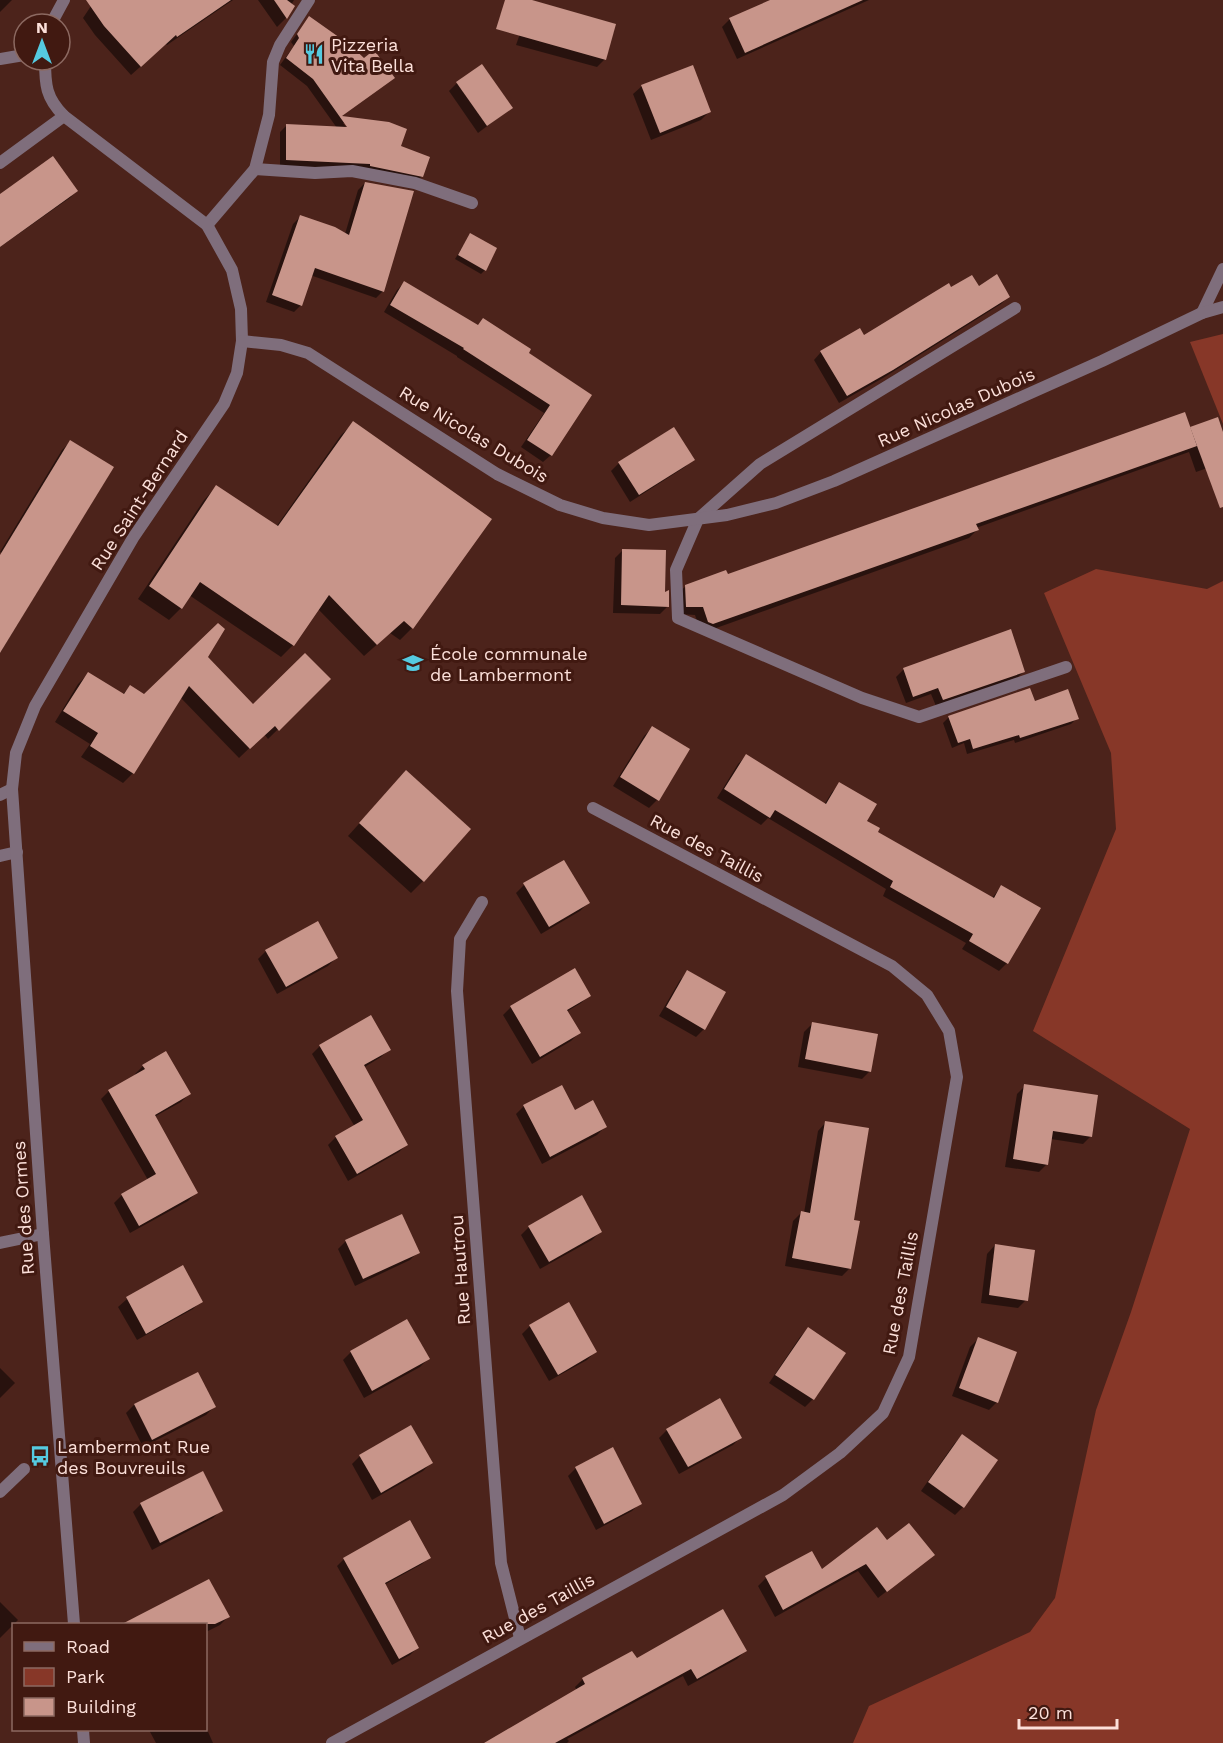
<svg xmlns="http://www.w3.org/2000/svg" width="1223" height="1743" viewBox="0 0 1223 1743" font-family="'Work Sans',sans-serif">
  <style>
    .green { fill: #873728 }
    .shadow { fill: #0007; fill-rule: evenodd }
    .building { fill: #c8958a }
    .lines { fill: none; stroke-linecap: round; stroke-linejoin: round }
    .service { stroke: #7f6e7c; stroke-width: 12 }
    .minor { stroke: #7f6e7c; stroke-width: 12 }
    .tertiary { stroke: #7f6e7c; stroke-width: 12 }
    .labels { text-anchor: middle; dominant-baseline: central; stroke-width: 6; stroke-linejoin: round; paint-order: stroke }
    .poi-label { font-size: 18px; fill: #fce0da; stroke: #411911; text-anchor: start }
    .street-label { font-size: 18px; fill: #fce0da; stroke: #411911 }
  </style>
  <rect width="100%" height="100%" fill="#4c231b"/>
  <g class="green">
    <polygon points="1223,334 1223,424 1190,342"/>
    <polygon points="1096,569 1207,589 1223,581 1223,1743 853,1743 869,1706 1030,1632 1055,1598 1096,1410 1131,1312 1190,1129 1033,1031 1116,829 1111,753 1044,593"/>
  </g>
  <g class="shadow">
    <polygon points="0,0 12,0 0,12"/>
    <polygon points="95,0 233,0 167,45 166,44 131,75 95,35 83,18"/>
    <polygon points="258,0 294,0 291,5 293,7 286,18 277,27"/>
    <polygon points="773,0 869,0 737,59 722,27 730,19"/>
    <polygon points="528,11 605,59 597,67 516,45"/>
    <path d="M309,18L364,60L393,78L340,117L399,147L422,176L415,183L280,166V132L287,125L337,128L307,86L280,65L294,46L291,42ZM343,123H347L351,134Z"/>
    <polygon points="457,83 511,108 478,133 449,91"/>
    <polygon points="642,86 709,112 701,120 651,140 633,94"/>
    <polygon points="365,183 383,291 376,298 310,275 301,305 294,312 266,302 293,224 300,217 345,234 358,190"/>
    <polygon points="76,191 71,197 0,247 0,196"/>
    <polygon points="470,235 485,270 481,274 455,259"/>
    <polygon points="404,283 526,354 590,396 551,455 543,462 521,447 544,413 457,357 457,356 384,312 397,290"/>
    <polygon points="978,288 1009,296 1001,304 883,378 839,403 814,360 821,352 864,338 950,289"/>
    <polygon points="354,423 412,628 400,640 390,633 364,656 318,609 293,645 281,657 189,595 181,608 169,620 138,599 204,500 216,487 276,527 341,435"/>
    <polygon points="1189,429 1223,436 1222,463 1196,472 1189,452 976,528 977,530 969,538 705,632 700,630 695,615 678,614 677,594 686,586 727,576"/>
    <polygon points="70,442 112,468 0,653 0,567 6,557 0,552 62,450"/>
    <polygon points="693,459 685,467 630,502 611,471 619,463"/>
    <polygon points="623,550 663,594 668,606 660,614 613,613 615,558"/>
    <polygon points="1010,631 1023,672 1016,679 936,706 931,694 906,703 896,677 903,670"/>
    <polygon points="206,657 253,706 329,679 268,739 264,734 239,758 180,697 133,773 123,783 81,757 90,744 55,722 78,684 88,674 122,695 130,687 144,695"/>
    <polygon points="1034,703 1077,718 1071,724 1015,743 1014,740 967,754 964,743 952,748 943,723 949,717"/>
    <polygon points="652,728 657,800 649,808 613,786 644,736"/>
    <polygon points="746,756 824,805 832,792 840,784 865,821 876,832 992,898 1001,887 1007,963 999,971 962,949 966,943 883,896 886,889 768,818 761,825 717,798 738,764"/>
    <polygon points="394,785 423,881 411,893 348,836"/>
    <polygon points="524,885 588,903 580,911 541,934 516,893"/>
    <polygon points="266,951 336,958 328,966 277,994 258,959"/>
    <polygon points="688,972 704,1029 696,1037 659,1016 680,980"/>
    <polygon points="589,995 581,1003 566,1012 579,1033 571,1041 532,1064 503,1015 511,1007"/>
    <polygon points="812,1024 870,1071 862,1079 798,1067 804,1032"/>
    <polygon points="320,1046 389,1049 381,1057 363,1068 407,1144 399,1152 348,1181 328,1145 336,1137 355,1127 312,1054"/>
    <polygon points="143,1066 189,1094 181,1102 154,1117 196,1193 188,1201 130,1233 114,1203 122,1195 148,1180 101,1099 109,1091 136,1076 135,1074"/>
    <polygon points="1025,1086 1091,1136 1083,1144 1051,1139 1047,1164 1039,1172 1005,1167 1017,1094"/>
    <polygon points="524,1106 574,1112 605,1127 597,1135 542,1164 516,1114"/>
    <polygon points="826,1122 853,1222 850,1268 842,1276 785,1266 793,1221 801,1213 804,1213 818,1131"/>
    <polygon points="529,1227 600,1232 592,1240 540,1269 521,1235"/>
    <polygon points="346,1241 418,1252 410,1260 355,1286 338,1249"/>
    <polygon points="995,1245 1026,1300 1018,1308 981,1303 987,1254"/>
    <polygon points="182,1268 201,1301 193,1309 137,1340 118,1307 127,1299"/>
    <polygon points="530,1326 595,1352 587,1360 549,1381 522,1334"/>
    <polygon points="808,1329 844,1353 813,1399 805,1407 769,1383 800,1337"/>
    <polygon points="978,1339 997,1402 989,1410 952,1396 970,1347"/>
    <polygon points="351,1352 428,1359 420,1367 364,1398 343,1360"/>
    <polygon points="0,1368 15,1383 0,1398"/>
    <polygon points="197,1374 214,1407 206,1415 143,1447 126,1413 134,1405"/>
    <polygon points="667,1430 741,1437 733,1445 679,1474 659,1438"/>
    <polygon points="962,1436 963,1507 955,1515 921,1491 954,1444"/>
    <polygon points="360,1456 431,1463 423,1471 372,1500 352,1464"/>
    <polygon points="576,1468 640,1503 632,1511 596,1530 568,1476"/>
    <polygon points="202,1473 221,1510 213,1518 152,1550 133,1512 141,1504"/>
    <polygon points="886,1542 933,1555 878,1598 858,1571 775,1617 758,1586 766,1578 811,1553 822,1572"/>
    <polygon points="429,1557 422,1564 384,1585 417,1648 410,1655 392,1665 337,1566 344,1559"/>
    <polygon points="0,1602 18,1620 0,1638"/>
    <polygon points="228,1617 220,1625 206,1632 206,1624 136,1624 135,1623"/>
    <polygon points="745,1651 737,1659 688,1686 683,1676 567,1739 569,1741 567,1743 487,1743 577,1691 575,1687 583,1679 636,1660"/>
    <polygon points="206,1727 213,1743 156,1743 149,1730 206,1730"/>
  </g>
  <g class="building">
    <polygon points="86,0 231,0 177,37 176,35 141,67 104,26"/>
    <polygon points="274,0 287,0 295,6 287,19"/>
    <polygon points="505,0 532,0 616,24 606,60 496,29"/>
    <polygon points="770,0 863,0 745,53 729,18"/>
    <polygon points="309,16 350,45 364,58 374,50 395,78 342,116 389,122 407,129 401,146 430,157 423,177 370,166 370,164 286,160 286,124 347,127 313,79 286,58 299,38 297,34"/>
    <polygon points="482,64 513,108 487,126 456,82"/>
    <polygon points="693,65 711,112 660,133 641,85"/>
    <polygon points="53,156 78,191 0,247 0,194"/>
    <polygon points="365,182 414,191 384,292 315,268 302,306 272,295 300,215 335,227 349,235"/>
    <polygon points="470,233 497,248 486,271 458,255"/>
    <polygon points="997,274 1010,297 893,370 847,396 820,351 860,328 864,335 949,283 951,287 972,275 979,286"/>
    <polygon points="404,281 478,325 483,318 531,349 529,353 592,395 552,456 527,440 550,405 463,349 464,348 390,305"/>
    <polygon points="1185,412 1197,446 976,524 979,530 713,624 708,622 703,607 686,607 685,585 726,570 728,574"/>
    <polygon points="1218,417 1223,432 1223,507 1220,508 1190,427"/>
    <polygon points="353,421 492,519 413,629 404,621 377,645 329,595 294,646 200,582 182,609 149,586 216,485 278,526"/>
    <polygon points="674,427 695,460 639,495 618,462"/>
    <polygon points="70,440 114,467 0,653 0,555"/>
    <polygon points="622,549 666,550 665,592 669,590 669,607 621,605"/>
    <polygon points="218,623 225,629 208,657 253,704 305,653 331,679 279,731 275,726 250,749 189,686 134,774 90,746 98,733 63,711 88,672 124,694 130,685 144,694"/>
    <polygon points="1011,629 1025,672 943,700 938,688 913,697 903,668"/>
    <polygon points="1030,688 1035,701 1068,689 1079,719 1020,738 1019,735 973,749 970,739 958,743 948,716"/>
    <polygon points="652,726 690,749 659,801 620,777"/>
    <polygon points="746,754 826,804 839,782 877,804 867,821 880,828 878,832 994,898 1001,885 1041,908 1008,964 969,941 973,934 890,887 893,881 775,810 770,818 724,789"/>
    <polygon points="406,770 471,829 424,882 359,823"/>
    <polygon points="564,860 590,903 549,927 523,883"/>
    <polygon points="318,921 338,958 286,987 265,950"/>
    <polygon points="575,968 591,996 567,1010 581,1033 540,1057 510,1006"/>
    <polygon points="687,970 726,992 705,1030 666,1007"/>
    <polygon points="371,1015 391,1050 364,1065 408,1145 357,1174 335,1136 363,1120 319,1045"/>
    <polygon points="812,1022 878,1034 871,1072 805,1059"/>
    <polygon points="166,1051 191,1094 155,1115 198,1193 139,1226 121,1194 156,1174 108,1090 145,1069 142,1065"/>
    <polygon points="1024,1084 1098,1095 1092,1137 1053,1131 1048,1165 1013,1159"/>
    <polygon points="562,1085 575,1110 593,1100 607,1127 550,1157 523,1105"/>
    <polygon points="825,1121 869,1128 854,1220 860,1221 851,1269 792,1258 801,1211 810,1213"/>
    <polygon points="582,1195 602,1232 549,1262 528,1226"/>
    <polygon points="402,1214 420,1253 363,1279 345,1240"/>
    <polygon points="995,1244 1035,1250 1028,1301 989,1295"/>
    <polygon points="183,1265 203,1302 146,1334 126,1297"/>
    <polygon points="569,1302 597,1352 558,1375 529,1325"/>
    <polygon points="407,1319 430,1359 372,1391 350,1351"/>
    <polygon points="808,1327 846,1353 814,1400 775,1375"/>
    <polygon points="978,1337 1017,1352 998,1403 959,1388"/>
    <polygon points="198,1372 216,1407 152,1440 134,1404"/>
    <polygon points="720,1398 742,1438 688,1467 666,1429"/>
    <polygon points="411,1425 433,1463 381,1493 359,1455"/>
    <polygon points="962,1434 998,1460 964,1508 928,1482"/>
    <polygon points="613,1447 642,1504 604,1524 575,1467"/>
    <polygon points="203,1471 223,1511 160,1543 140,1503"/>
    <polygon points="410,1520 431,1558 385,1583 419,1648 399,1659 343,1558"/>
    <polygon points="909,1523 935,1555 887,1592 866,1564 783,1610 765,1576 812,1551 822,1569 877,1527 887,1540"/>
    <polygon points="209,1579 230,1617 215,1624 122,1624"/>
    <polygon points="723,1609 747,1651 697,1679 691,1669 555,1743 484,1743 585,1684 582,1678 632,1651 637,1658"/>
  </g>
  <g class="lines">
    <g class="service">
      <polyline points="255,169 315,173 352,171 415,183 472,203"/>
      <polyline points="1015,308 760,464 698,519 676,570 678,618 862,698 919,717 1066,667"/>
    </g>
    <g class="minor">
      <polyline points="0,59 24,55"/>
      <polyline points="0,163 64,116"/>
      <polyline points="207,225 255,169 269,115 273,62 280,45 309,0"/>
      <polyline points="1202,313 1223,269"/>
      <polyline points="0,795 12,789"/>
      <polyline points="0,856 17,852"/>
      <polyline points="482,902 460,939 457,991 501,1563 520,1638"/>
      <polyline points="0,1243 43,1234"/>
      <polyline points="0,1492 24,1469"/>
      <polyline points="332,1743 783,1495 840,1453 883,1413 909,1357 957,1077 949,1031 927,995 892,966 593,808"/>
    </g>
    <g class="tertiary">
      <polyline points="51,24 64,0"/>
      <path d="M45,60C45,85 46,98 64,116L207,225L232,270L241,309L242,341L237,373L224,404L133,538L35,706L16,753L12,789L43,1234L74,1624"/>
      <polyline points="242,341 281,345 308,353 497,474 560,505 603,518 649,525 727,515 776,503 834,481 1102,361 1202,313 1223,307"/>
      <polyline points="83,1730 84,1743"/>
    </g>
  </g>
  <defs>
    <g id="restaurant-bare" transform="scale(1.62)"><path d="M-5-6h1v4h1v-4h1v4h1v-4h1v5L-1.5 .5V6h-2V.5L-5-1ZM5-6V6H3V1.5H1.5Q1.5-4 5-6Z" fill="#55cae0" stroke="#411911" stroke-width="2.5" paint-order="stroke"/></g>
    <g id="school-bare" transform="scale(1.62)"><path d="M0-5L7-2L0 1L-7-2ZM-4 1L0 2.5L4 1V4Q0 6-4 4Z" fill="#55cae0" stroke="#411911" stroke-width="2.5" paint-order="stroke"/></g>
    <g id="bus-bare" transform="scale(1.62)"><path d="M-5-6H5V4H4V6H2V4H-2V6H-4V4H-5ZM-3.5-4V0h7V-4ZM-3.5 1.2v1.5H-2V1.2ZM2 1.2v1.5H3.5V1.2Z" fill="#55cae0" stroke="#411911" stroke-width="2.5" paint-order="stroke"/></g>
  </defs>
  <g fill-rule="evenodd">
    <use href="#restaurant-bare" x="314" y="54"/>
    <use href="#school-bare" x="413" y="663"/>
    <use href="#bus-bare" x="40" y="1456"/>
  </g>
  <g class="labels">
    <g class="poi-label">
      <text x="331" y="44">Pizzeria<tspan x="331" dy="21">Vita Bella</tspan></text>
      <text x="430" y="653">École communale<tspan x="430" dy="21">de Lambermont</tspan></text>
      <text x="57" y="1446">Lambermont Rue<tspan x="57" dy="21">des Bouvreuils</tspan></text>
    </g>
    <g class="street-label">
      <text transform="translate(956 407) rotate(-24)">Rue Nicolas Dubois</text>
      <text transform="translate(474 434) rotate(31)">Rue Nicolas Dubois</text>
      <text transform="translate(139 500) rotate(-57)">Rue Saint-Bernard</text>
      <text transform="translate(707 848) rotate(28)">Rue des Taillis</text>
      <text transform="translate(23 1208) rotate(-94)">Rue des Ormes</text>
      <text transform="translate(460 1270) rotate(-94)">Rue Hautrou</text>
      <text transform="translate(900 1293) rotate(-79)">Rue des Taillis</text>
      <text transform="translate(538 1608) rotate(-29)">Rue des Taillis</text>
    </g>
  </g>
  <rect x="12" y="1623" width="195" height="108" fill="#411911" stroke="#8c6961" stroke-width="1.5"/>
  <rect x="24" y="1642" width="30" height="9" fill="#7f6e7c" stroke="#8c6961" stroke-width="1.5"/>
  <text x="66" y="1653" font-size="18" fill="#fce0da">Road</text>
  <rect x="24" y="1668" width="30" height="18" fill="#873728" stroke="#8c6961" stroke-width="1.5"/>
  <text x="66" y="1683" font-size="18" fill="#fce0da">Park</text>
  <rect x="24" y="1698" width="30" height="18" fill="#c8958a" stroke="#8c6961" stroke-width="1.5"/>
  <text x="66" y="1713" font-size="18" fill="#fce0da">Building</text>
  <g transform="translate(42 42)"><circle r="28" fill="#411911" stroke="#8c6961" stroke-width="1.5"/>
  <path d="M0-4.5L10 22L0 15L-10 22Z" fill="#55cae0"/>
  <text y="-9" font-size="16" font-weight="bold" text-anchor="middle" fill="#fce0da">N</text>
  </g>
  <path d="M1019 1719v9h98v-9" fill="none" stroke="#fce0da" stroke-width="3"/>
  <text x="1028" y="1719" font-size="18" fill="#fce0da" stroke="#411911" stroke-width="4.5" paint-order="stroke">20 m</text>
</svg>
